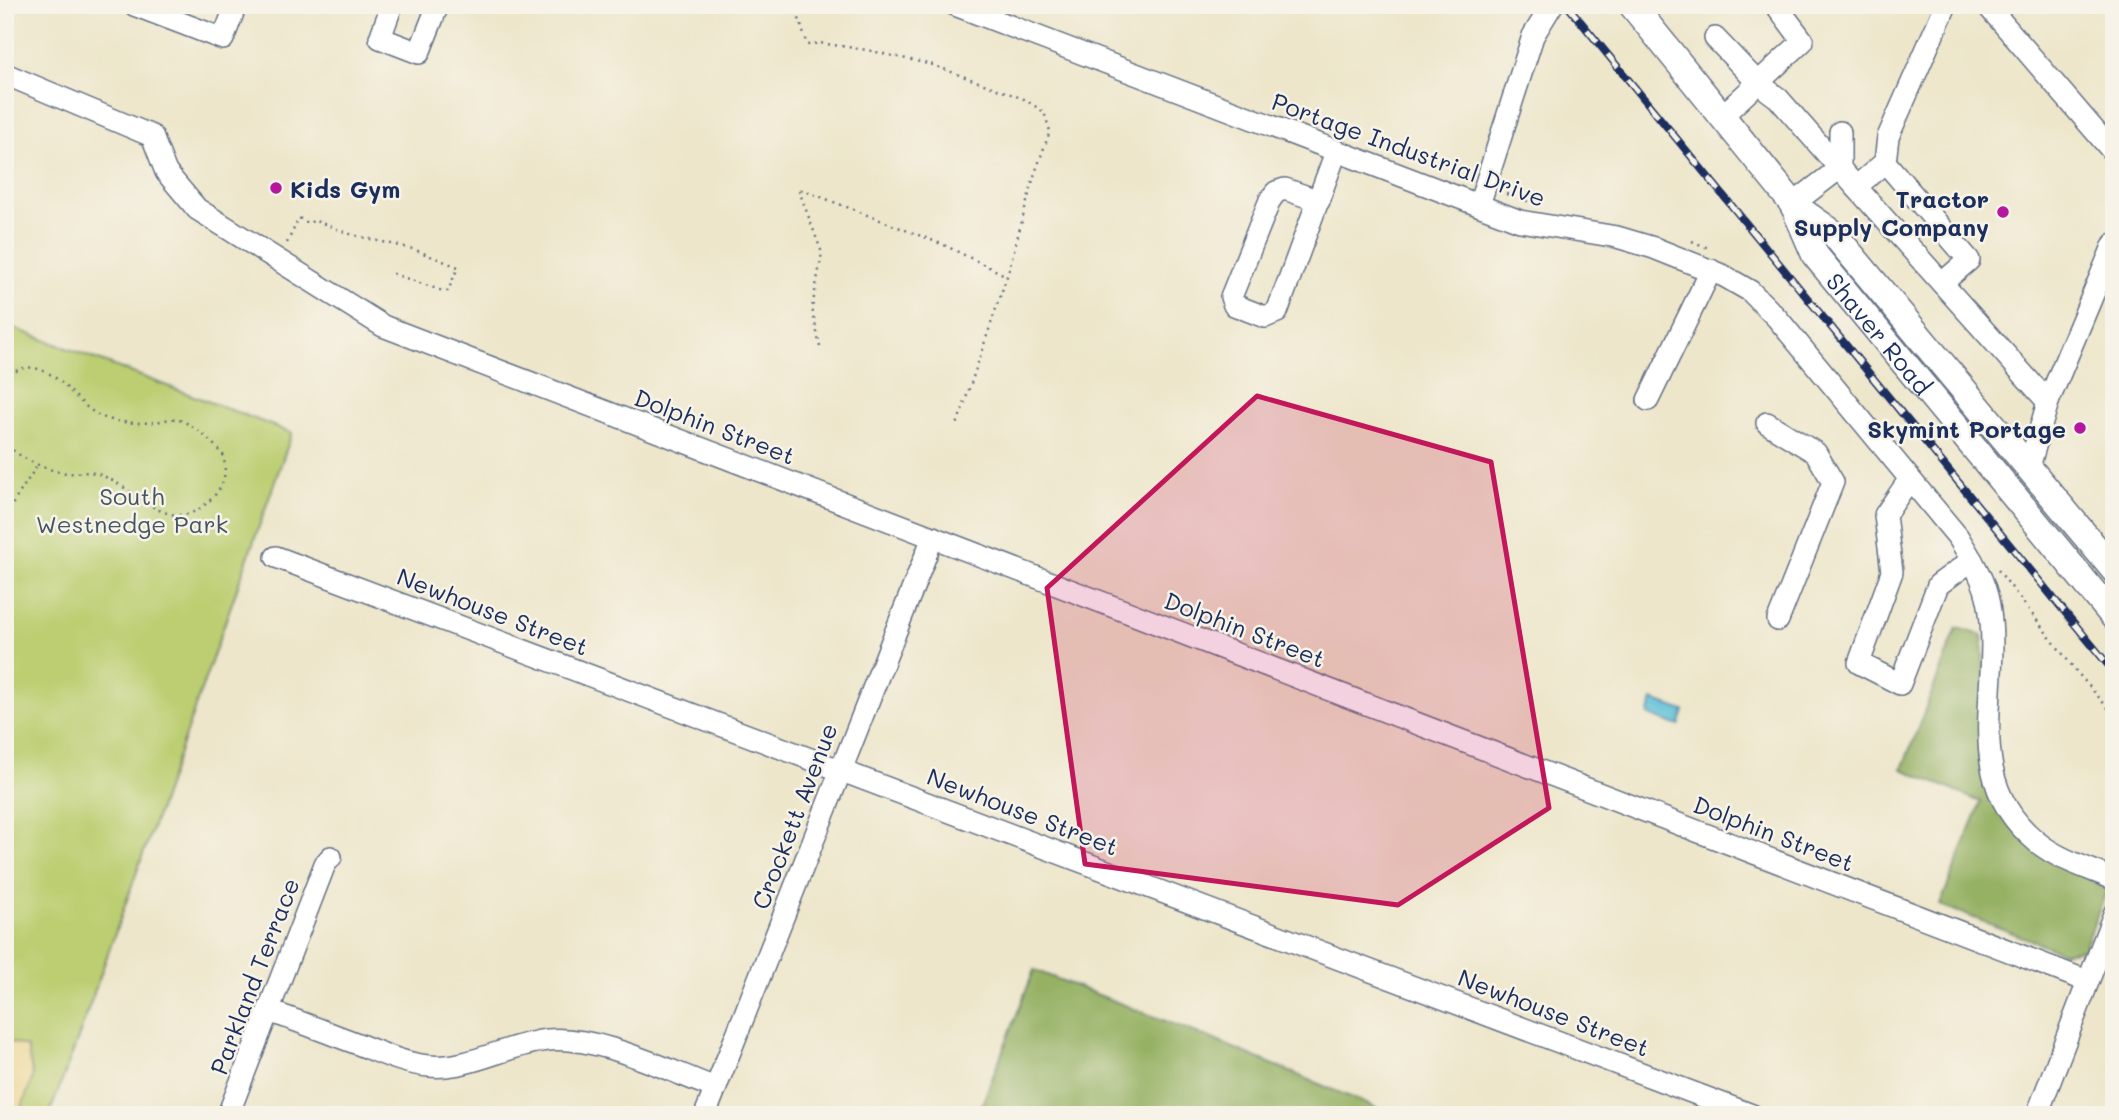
<svg xmlns="http://www.w3.org/2000/svg" width="2119" height="1120" viewBox="0 0 2119 1120" font-family="Mali,sans-serif">
  <style>
    .green { fill: #bcce71; stroke: #6c7e68; stroke-width: 2 }
    .forest { fill: #95b163; stroke: #587060; stroke-width: 2 }
    .sand { fill: #eeda9e; stroke: #84847e; stroke-width: 2 }
    .water { fill: #59bed7; stroke: #3a769a; stroke-width: 2 }
    .lines { fill: none; stroke-linecap: round; stroke-linejoin: round }
    .minor-casing { stroke: #646f84; stroke-width: 24 }
    .major-casing { stroke: #646f84; stroke-width: 29 }
    .path { stroke: #646f84; stroke-width: 2.5; stroke-dasharray: 2 5; stroke-linecap: butt }
    .minor { stroke: #fff; stroke-width: 21 }
    .major { stroke: #fff; stroke-width: 26 }
    .rail-casing { stroke: #1b2f5e; stroke-width: 8 }
    .rail { stroke: #f7f3e8; stroke-width: 5; stroke-dasharray: 16; stroke-linecap: butt }
    .marked { fill: #c2185b; fill-opacity: 0.2; stroke: #c2185b; stroke-width: 5; stroke-linejoin: round }
    .poi-dot { fill: #b5179e; stroke: #f7f3e8; stroke-width: 2.5 }
    .labels { text-anchor: middle; dominant-baseline: central; stroke-width: 5; stroke-linejoin: round; paint-order: stroke }
    .street-label { font-size: 24px; fill: #1b2f5e; stroke: #f7f3e8 }
    .poi-label { font-size: 24px; font-weight: bold; fill: #1b2f5e; stroke: #f7f3e8; text-anchor: end }
    .park-label { font-size: 24px; fill: #435763; stroke: #f7f3e8 }
  </style>
  <rect width="100%" height="100%" fill="#f7f3e8"/>
  <filter id="ink" filterUnits="userSpaceOnUse"><feTurbulence type="fractalNoise" baseFrequency=".0143" numOctaves="2"/><feDisplacementMap in="SourceGraphic" scale="14" xChannelSelector="R" yChannelSelector="G"/><feConvolveMatrix kernelMatrix="1 2 1 2 8 2 1 2 1" color-interpolation-filters="sRGB"/></filter>
  <filter id="wash" filterUnits="userSpaceOnUse"><feTurbulence type="fractalNoise" baseFrequency=".00686" numOctaves="4" result="noise"/><feDisplacementMap in="SourceGraphic" scale="28" xChannelSelector="R" yChannelSelector="G"/><feGaussianBlur stdDeviation="1.57" result="paint"/><feColorMatrix in="noise" values="0 0 0 0 0 0 0 0 0 0 0 0 0 0 0 0 0 1.4 0 .05"/><feComposite in="paint" operator="in"/></filter>
  <g filter="url(#wash)">
    <rect width="100%" height="100%" fill="#ede6ca"/>
    <polygon class="green" points="5,325 292,433 77,1041 49,1115 5,1115"/>
    <g class="forest">
      <polygon points="1957,628 1982,635 1991,791 2082,874 2107,890 2084,949 2062,952 1940,905 1981,802 1902,769"/>
      <polygon points="1034,970 1212,1039 1393,1115 978,1115"/>
    </g>
    <polygon class="sand" points="5,1040 27,1047 33,1077 19,1115 5,1115"/>
    <polygon class="water" points="1653,700 1684,711 1679,726 1648,715"/>
  </g>
  <g filter="url(#ink)">
    <g class="lines">
      <g class="minor-casing">
        <g id="minor">
          <polyline points="134,5 223,39 236,5"/>
          <polyline points="392,5 380,38 419,53 438,5"/>
          <path d="M955,5L1520,221L1617,237L1654,248L1724,276L1750,291L1777,318L1958,537C1971,558 1985,580 1989,605C2003,688 1958,778 2037,842C2059,860 2088,868 2114,879"/>
          <polyline points="1987,5 2114,153"/>
          <polyline points="1715,38 1758,83 1778,98 1856,187 1885,162 1888,137 1946,5"/>
          <polyline points="5,74 152,136 166,172 197,209 383,326 2087,981"/>
          <polyline points="1722,116 1803,41 1776,5"/>
          <polyline points="1885,162 1969,260 1942,283"/>
          <polyline points="1856,187 2048,402 2029,467"/>
          <polyline points="1319,201 1285,189 1276,192 1270,200 1231,297 1234,305 1265,317 1277,312 1336,152"/>
          <polyline points="1793,204 1840,168 1840,132"/>
          <polyline points="1479,205 1533,36 1552,5"/>
          <polyline points="1648,400 1711,270"/>
          <polyline points="2048,402 2114,244"/>
          <polyline points="1767,423 1816,453 1833,482 1778,620"/>
          <polyline points="1909,480 1885,515 1892,572 1859,663 1900,684 1938,585 1972,560"/>
          <polyline points="276,557 1752,1115"/>
          <path d="M268,1011C299,1021 328,1033 358,1044C381,1053 405,1064 429,1066C468,1070 508,1044 548,1040C598,1035 669,1071 716,1088"/>
          <polyline points="228,1115 325,864 331,857"/>
          <polyline points="705,1115 933,537"/>
          <polyline points="2037,1115 2114,914"/>
        </g>
      </g>
      <g class="major-casing">
        <g id="major">
          <path id="s1" d="M1632,5L1793,204L1815,255L2114,617"/>
          <polyline points="1793,205 1833,233 2114,570"/>
        </g>
      </g>
      <g class="path">
        <polyline points="795,5 807,45 820,43 867,50 933,65 1024,99 1044,112 1050,131 1034,176 1007,276 957,425"/>
        <polyline points="1506,194 1530,202"/>
        <polyline points="1692,241 1708,248"/>
        <polyline points="287,243 299,218 310,224 313,220 353,235 413,249 458,267 448,291 440,290 391,273"/>
        <polyline points="820,347 812,308 822,253 798,188 944,245 1007,276"/>
        <path d="M5,380C13,371 23,366 34,368C62,373 76,404 100,416C115,423 137,424 154,422C160,422 169,418 175,419C193,422 211,442 223,454C227,472 225,485 212,498C169,544 136,483 94,473C85,471 76,474 67,473C47,471 19,458 5,443"/>
        <polyline points="5,516 38,464"/>
        <polyline points="1998,570 2076,671 2114,715"/>
      </g>
      <use href="#minor" class="minor"/>
      <use href="#major" class="major"/>
      <g class="rail-casing">
        <polyline id="rail" points="1567,5 2114,672"/>
      </g>
      <use href="#rail" class="rail"/>
    </g>
  </g>
  <path class="marked" d="M1257,396L1491,462L1549,808L1398,905L1085,864L1047,588Z"/>
  <g class="poi-dot">
    <circle cx="276" cy="188" r="7"/>
    <circle cx="2003" cy="212" r="7"/>
    <circle cx="2080" cy="428" r="7"/>
  </g>
  <g class="labels">
    <g class="street-label">
      <text transform="translate(1409 149) rotate(20)">Portage Industrial Drive</text>
      <text stroke="none"><textPath href="#s1" startOffset="413">Shaver Road</textPath></text>
      <text transform="translate(715 426) rotate(21)">Dolphin Street</text>
      <text transform="translate(493 611) rotate(21)">Newhouse Street</text>
      <text transform="translate(1245 629) rotate(21)">Dolphin Street</text>
      <text transform="translate(1023 811) rotate(21)">Newhouse Street</text>
      <text transform="translate(794 816) rotate(-69)">Crockett Avenue</text>
      <text transform="translate(1774 833) rotate(21)">Dolphin Street</text>
      <text transform="translate(254 976) rotate(-69)">Parkland Terrace</text>
      <text transform="translate(1554 1012) rotate(21)">Newhouse Street</text>
    </g>
    <g class="poi-label">
      <text x="290" y="188" text-anchor="start">Kids Gym</text>
      <text x="1989" y="198">Tractor<tspan x="1989" dy="28">Supply Company</tspan></text>
      <text x="2066" y="428">Skymint Portage</text>
    </g>
    <g class="park-label">
      <text x="132" y="495">South<tspan x="132" dy="28">Westnedge Park</tspan></text>
    </g>
  </g>
  <rect width="2119" height="1120" fill="none" stroke="#f7f3e8" stroke-width="28"/>
</svg>
